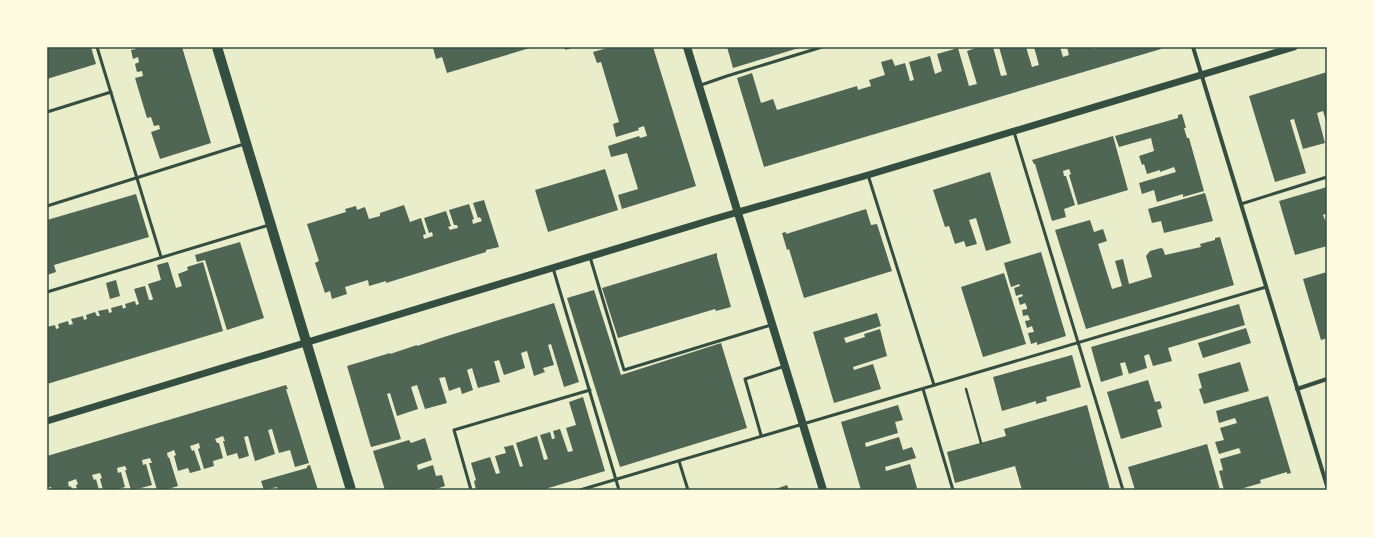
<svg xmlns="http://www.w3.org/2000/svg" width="1374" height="537" viewBox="0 0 1374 537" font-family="Georgia,serif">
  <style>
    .building { fill: #4f6655 }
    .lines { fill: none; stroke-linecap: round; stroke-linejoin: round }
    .path { stroke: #344e41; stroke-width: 2.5 }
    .service { stroke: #344e41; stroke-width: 3 }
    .minor { stroke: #344e41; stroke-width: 4 }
    .tertiary { stroke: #344e41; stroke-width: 7 }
    .secondary { stroke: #344e41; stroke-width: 8 }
    .primary { stroke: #344e41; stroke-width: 10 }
    .neatline { fill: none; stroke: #344e41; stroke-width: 1.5 }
  </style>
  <rect width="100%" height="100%" fill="#e9edc9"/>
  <g class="building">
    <polygon points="47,47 91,47 96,64 47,79"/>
    <polygon points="135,47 182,47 211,143 160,159 151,132 160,129 159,125 154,126 151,117 147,118 135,78 143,76 142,71 137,72 135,64 139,62 138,57 133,59 131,50 136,49"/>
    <polygon points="437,47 533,47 447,73 442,57 436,59 433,48"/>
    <polygon points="611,47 653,47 696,186 622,209 618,195 638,189 627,153 611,157 608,146 639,136 640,138 647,136 644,126 638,128 639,130 616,137 613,124 619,122 601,62 597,63 593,52"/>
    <polygon points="727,47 802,47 733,68"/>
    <polygon points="979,47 993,47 1001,76 1007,75 999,47 1026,47 1032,67 1039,65 1034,47 1060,47 1063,57 1069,55 1067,47 1093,47 1094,49 1100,47 1160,47 1161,49 764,167 737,78 752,73 761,103 773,99 777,110 857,86 858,90 871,86 869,80 885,75 881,62 892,59 895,66 905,63 910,81 914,80 909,62 930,56 935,74 942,71 937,54 958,48 969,86 977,84 967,51"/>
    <polygon points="1327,72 1327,124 1323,111 1317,113 1325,143 1303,149 1294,119 1290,120 1306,173 1275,182 1249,96"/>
    <polygon points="1182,114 1186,128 1184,128 1187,138 1189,138 1204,191 1183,197 1183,194 1157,202 1154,190 1142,194 1139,183 1176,172 1174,167 1160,172 1160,170 1147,174 1144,164 1142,165 1139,156 1154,151 1151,138 1119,147 1115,136 1178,118 1178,115"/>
    <polygon points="1113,136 1128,190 1078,205 1069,175 1071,174 1069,169 1063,171 1064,176 1066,176 1075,205 1064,209 1066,217 1052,221 1035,164 1034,164 1032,160"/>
    <polygon points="605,169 618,210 548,232 535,190"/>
    <polygon points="990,172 1011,243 986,251 976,218 969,220 977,244 966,247 964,241 955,244 949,226 945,227 933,190"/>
    <polygon points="1327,187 1327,213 1323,215 1325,220 1327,219 1327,246 1295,255 1279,201"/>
    <polygon points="1205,193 1213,221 1164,233 1161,221 1152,223 1148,209"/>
    <polygon points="136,194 149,237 54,265 56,272 47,275 47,220"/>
    <polygon points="484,200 499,247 486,250 486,252 386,283 386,281 369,286 368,280 345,287 347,294 332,299 330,291 325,293 315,263 319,261 307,224 346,212 345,209 356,206 357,210 365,207 369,219 380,216 380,213 404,205 410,222 421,218 426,234 423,235 424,239 433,236 432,232 429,233 424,218 446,211 451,226 448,227 450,230 453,229 458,228 457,225 454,225 449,210 469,204 474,219 472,220 473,224 482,221 480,217 478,218 473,203"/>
    <polygon points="866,209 871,225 877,224 892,271 804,298 789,249 787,250 782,233 786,232 786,234"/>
    <polygon points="1090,220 1094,232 1103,229 1107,241 1098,244 1112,289 1122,286 1115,261 1123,259 1129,284 1152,277 1146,256 1150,251 1161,248 1163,249 1165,255 1201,247 1200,244 1215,240 1215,238 1220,237 1234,285 1086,329 1055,230"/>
    <polygon points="240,242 264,318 227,330 205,260 197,262 195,255"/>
    <polygon points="1041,252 1066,336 1037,345 1037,342 1031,344 1028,333 1034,332 1032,326 1027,328 1025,321 1030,320 1028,315 1023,316 1022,310 1027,309 1027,307 1025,303 1020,305 1018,298 1023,296 1022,294 1016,296 1014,288 1020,286 1019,284 1011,287 1004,263"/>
    <polygon points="717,253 717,257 731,307 716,311 715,309 618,338 602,288"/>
    <polygon points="168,262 176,288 182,286 178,274 188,270 187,267 203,262 223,331 47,384 47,327 55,325 56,329 59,328 58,324 68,321 69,325 73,324 71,319 83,316 84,320 87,319 86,315 95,312 97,316 100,316 98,311 108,309 109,313 112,312 111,308 122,305 123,309 124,308 126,308 125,304 135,301 136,305 139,304 134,289 145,286 149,300 152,300 153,299 148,284 161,280 157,265"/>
    <polygon points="1327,272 1327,338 1321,340 1303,279"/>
    <polygon points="1004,273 1026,344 983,357 961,287"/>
    <polygon points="116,280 120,296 110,299 106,283"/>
    <polygon points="594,290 621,375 721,343 747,428 620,467 567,298"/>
    <polygon points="554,303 579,382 564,387 551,344 548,345 554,365 543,368 545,372 534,376 527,351 521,353 525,368 504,375 499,360 496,361 494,361 500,382 478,388 472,368 467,370 473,390 462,394 460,387 449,391 445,377 439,378 447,403 425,409 417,385 411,387 418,409 397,416 390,393 387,394 401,439 371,447 347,366 390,353 390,354 417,345 417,346 444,337"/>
    <polygon points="1239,304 1245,325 1168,348 1172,361 1153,366 1149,354 1146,355 1144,356 1147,368 1129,374 1125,362 1122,363 1120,363 1123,375 1101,382 1091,347"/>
    <polygon points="877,313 881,326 844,338 846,343 865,337 864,334 880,329 887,356 853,367 854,370 873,364 881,389 834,403 813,332"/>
    <polygon points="1246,328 1251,343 1203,358 1198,343"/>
    <polygon points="1072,355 1081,387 1046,397 1047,401 1036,404 1036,401 1002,411 993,377"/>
    <polygon points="1240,362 1249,391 1204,404 1199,389 1202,388 1198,374"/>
    <polygon points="1148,380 1155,402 1160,401 1162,408 1157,410 1162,427 1121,439 1107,392"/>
    <polygon points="286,385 288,389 286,389 309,463 295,467 290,450 279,453 272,429 268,430 275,454 255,461 248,436 244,437 249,456 239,459 237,453 227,456 223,441 225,441 223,436 215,439 217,443 219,443 223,458 213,461 214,466 204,469 198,449 200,448 199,443 190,446 192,451 194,450 201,470 190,473 188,468 178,471 174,456 176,455 174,450 167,453 168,458 169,457 178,486 165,490 157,490 149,463 152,463 150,458 142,460 143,465 146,464 152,485 141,488 131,490 125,470 127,470 125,466 117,468 118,473 121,472 125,487 115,490 103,490 100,479 102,478 100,473 92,475 94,480 96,479 99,490 77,490 76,485 78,484 76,479 68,482 69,487 71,486 72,490 52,490 51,487 47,488 47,456"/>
    <polygon points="1268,396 1291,473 1287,474 1287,472 1260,480 1261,483 1237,490 1224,490 1219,471 1223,470 1220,459 1241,453 1239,448 1219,454 1215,442 1224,440 1220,428 1237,423 1235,418 1219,423 1216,411"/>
    <polygon points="583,397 605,471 542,490 476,490 474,481 476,480 471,463 490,457 496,474 500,473 495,456 506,453 504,447 513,445 520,467 523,466 516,443 537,436 544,460 548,459 540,435 550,432 552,439 553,439 555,438 553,431 560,429 568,452 573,451 566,428 576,425 569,402"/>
    <polygon points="898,405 903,420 895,422 898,433 865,443 866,447 899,437 903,450 912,447 916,458 885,467 886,471 910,464 917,488 911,490 861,490 841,422"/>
    <polygon points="1087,405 1110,490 1022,490 1015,466 955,483 947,452 1006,436 1004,429"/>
    <polygon points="425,438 432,460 417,465 418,470 433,465 436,476 442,475 445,486 433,490 385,490 373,451 409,440 411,443"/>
    <polygon points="1207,444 1220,490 1135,490 1128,467"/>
    <polygon points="310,465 318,490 278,490 277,487 264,490 261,481 307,468 307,466"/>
    <polygon points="787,485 789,490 773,490"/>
  </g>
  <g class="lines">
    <polyline class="path" points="966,389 981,443"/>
    <g class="service">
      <polyline points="97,47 161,257"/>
      <polyline points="566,47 566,48 570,47"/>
      <polyline points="701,85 727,76 822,47"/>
      <polyline points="47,112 111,92"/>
      <polyline points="1014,132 1123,490"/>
      <polyline points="868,175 934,385"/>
      <polyline points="1241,204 1327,177"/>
      <polyline points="47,206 244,144"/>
      <polyline points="590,257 624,370 771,325"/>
      <polyline points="553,268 619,490"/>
      <polyline points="47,292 269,225"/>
      <polyline points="923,389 953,490"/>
      <polyline points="761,435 745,379 785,366"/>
      <polyline points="679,461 688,490"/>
      <polyline points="471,490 454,430 590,390"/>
      <polyline points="580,490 1266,287"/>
    </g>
    <g class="minor">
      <polyline points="1193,47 1327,486"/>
      <polyline points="1297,389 1327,379"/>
    </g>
    <polyline class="tertiary" points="47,421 714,219 868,175 1294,47"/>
    <polyline class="secondary" points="687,47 823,490"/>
    <polyline class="primary" points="217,47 351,490"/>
  </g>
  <rect width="1374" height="537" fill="none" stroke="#fefae0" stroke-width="96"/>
  <rect x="48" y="48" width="1278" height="441" class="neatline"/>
</svg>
